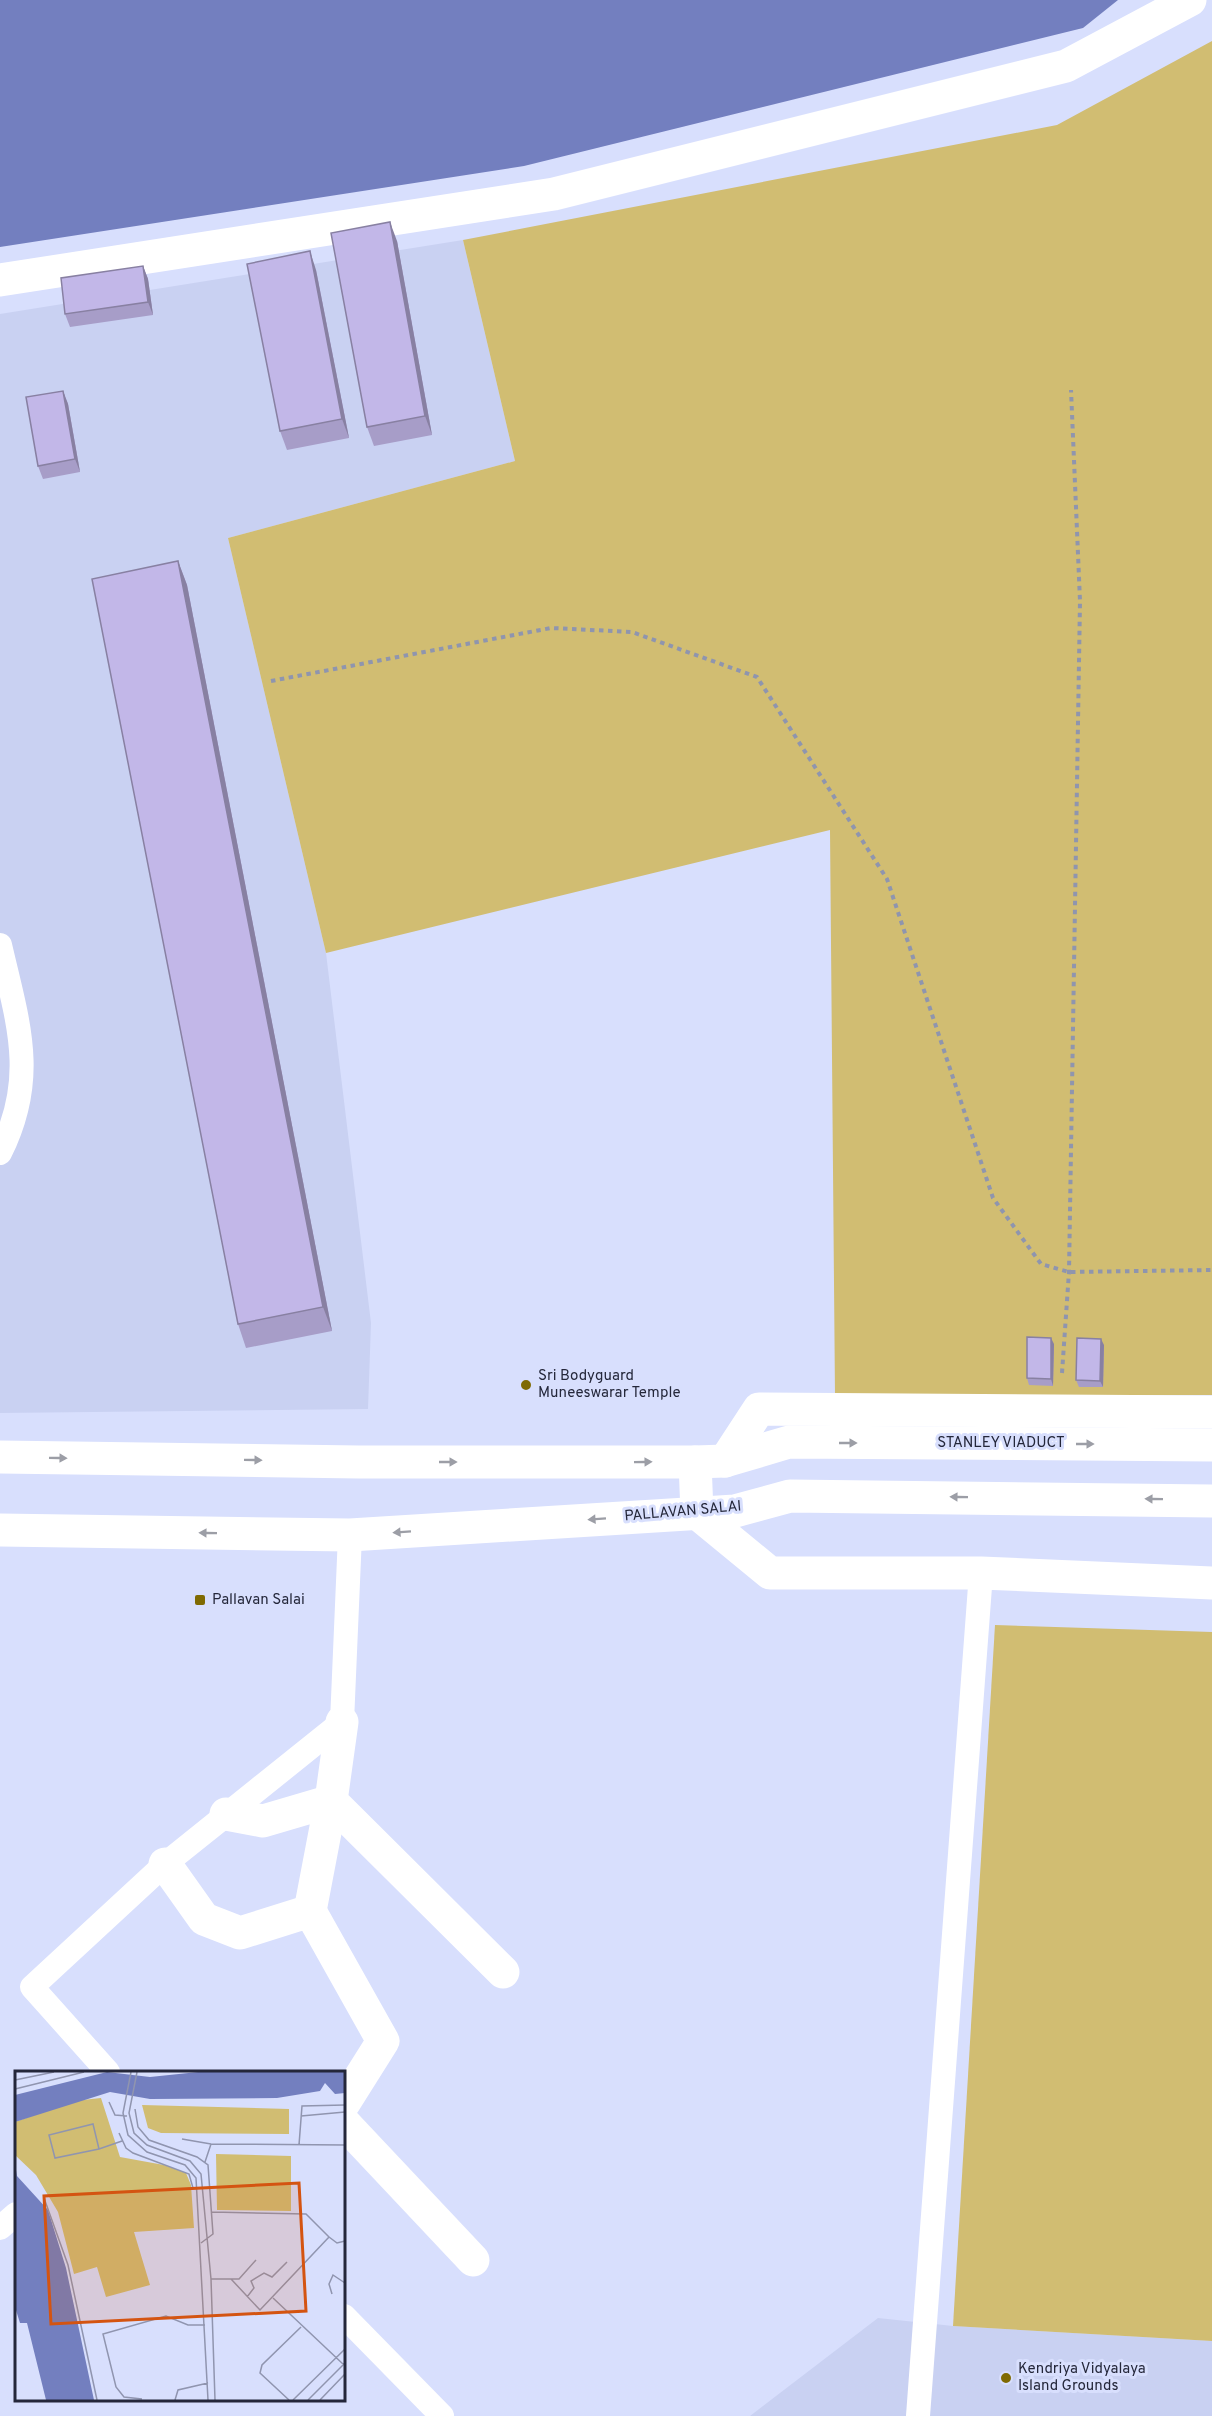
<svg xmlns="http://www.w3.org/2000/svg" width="1212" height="2416" viewBox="0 0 1212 2416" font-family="Overpass,sans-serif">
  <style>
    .built { fill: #c9d1f2 }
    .green { fill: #d1bd72 }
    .water { fill: #737fbf }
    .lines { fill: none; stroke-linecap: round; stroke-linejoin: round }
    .path { stroke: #8f95ae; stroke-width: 4; stroke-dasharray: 4.5 4.5; stroke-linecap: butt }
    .service { stroke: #fff; stroke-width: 24 }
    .minor { stroke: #fff; stroke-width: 33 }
    .secondary { stroke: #fff; stroke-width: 33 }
    .wall { fill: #a79dc8 }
    .shaded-wall { fill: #8880a2 }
    .building { fill: #c2b7e8; stroke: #8880a2; stroke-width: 1.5 }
    .oneway { fill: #9c9ea6 }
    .poi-dot { fill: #7f6a02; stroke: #d8dffd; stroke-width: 2 }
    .labels { text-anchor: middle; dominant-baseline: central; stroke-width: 6; stroke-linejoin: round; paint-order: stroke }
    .poi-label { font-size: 15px; fill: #24273a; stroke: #d8dffd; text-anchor: start }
    .street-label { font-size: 15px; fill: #24273a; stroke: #d8dffd }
    .inset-road { fill: none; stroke: #9095af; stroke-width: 1.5 }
    .view { fill: #d45411; fill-opacity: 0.15; stroke: #d45411; stroke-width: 3 }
    .inset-edge { fill: none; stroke: #24273a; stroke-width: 3 }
  </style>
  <rect width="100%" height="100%" fill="#d8dffd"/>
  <g class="built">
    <polygon points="463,240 515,461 228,538 326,953 371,1323 368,1409 0,1413 0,314"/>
    <polygon points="878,2318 953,2326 1212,2341 1212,2416 750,2416"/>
  </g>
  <g class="green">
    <polygon points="1212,41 1212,1395 835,1396 830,830 326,953 228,538 515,461 463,240 1057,125"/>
    <polygon points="995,1625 1212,1632 1212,2341 953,2326"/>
  </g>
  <polygon class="water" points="0,0 1118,0 1083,28 524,166 0,247"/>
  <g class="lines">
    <g class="path">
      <polyline points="271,681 551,628 632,632 757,677 887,879 993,1198 1041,1264 1069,1272 1212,1270"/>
      <polyline points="1062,1373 1069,1272 1080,601 1071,390"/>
    </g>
    <g class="service">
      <path d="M0,945C18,1023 38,1077 0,1153"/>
      <polyline points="108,2072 32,1987 165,1864 342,1722 350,1535"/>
      <polyline points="0,2228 16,2214"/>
      <polyline points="344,2316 442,2416"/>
      <polyline points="918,2416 981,1573"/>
    </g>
    <g class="minor">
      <polyline points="0,280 554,194 1066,66 1190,0"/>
      <polyline points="725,1461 759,1409 1212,1412"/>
      <polyline points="695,1462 697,1513 770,1573 981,1573 1212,1583"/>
      <polyline points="342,1722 331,1801 503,1972"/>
      <polyline points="226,1814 263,1821 331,1801 310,1911"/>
      <polyline points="165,1864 204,1919 240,1933 310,1911 383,2041 344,2103"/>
      <polyline points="344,2123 473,2260"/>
    </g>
    <g class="secondary">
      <polyline points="0,1457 359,1462 695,1462 725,1461 789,1442 1212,1445"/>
      <polyline points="0,1530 350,1535 735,1511 790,1496 1212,1501"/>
    </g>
  </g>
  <g class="wall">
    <polygon points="397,241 432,435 374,446 367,427"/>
    <polygon points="143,266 148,279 153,315 70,327 65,314"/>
    <polygon points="316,270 349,438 287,450 280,431"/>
    <polygon points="63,391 68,404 80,472 43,479 38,466"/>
    <polygon points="178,561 187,585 332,1331 246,1348 238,1324"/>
    <polygon points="1054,1344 1053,1386 1029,1385 1027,1378"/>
    <polygon points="1104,1345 1103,1387 1079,1387 1076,1380"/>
  </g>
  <g class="shaded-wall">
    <polygon points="390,222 397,241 432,435 425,416"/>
    <polygon points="310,251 316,270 349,438 342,419"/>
    <polygon points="143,266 148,279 153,315 148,302"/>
    <polygon points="63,391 68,404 80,472 75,459"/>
    <polygon points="178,561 187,585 332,1331 323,1307"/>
    <polygon points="1051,1338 1054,1344 1053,1386 1051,1379"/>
    <polygon points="1101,1339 1104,1345 1103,1387 1100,1381"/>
  </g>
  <g class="building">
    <polygon points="390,222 425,416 367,427 331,233"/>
    <polygon points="310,251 342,419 280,431 247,264"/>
    <polygon points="143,266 148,302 65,314 61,278"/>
    <polygon points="63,391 75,459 38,466 26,397"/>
    <polygon points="178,561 323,1307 238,1324 92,579"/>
    <polygon points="1027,1337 1051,1338 1051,1379 1027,1378"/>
    <polygon points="1077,1338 1101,1339 1100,1381 1076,1380"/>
  </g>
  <defs><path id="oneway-solid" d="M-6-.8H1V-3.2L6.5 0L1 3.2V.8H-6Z" transform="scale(1.5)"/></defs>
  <g class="oneway">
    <use href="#oneway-solid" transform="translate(848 1443)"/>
    <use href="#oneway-solid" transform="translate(1085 1444)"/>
    <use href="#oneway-solid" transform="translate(58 1458) rotate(1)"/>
    <use href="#oneway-solid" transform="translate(253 1460) rotate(1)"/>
    <use href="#oneway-solid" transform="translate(448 1462)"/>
    <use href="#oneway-solid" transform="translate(643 1462) rotate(-1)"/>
    <use href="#oneway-solid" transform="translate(959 1497) rotate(-179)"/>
    <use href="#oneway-solid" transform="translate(1154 1499) rotate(-179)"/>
    <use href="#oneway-solid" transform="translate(597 1519) rotate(176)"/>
    <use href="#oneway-solid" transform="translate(402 1532) rotate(176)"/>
    <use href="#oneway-solid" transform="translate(208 1533) rotate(-179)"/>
  </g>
  <g class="poi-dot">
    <circle cx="526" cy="1385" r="6"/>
    <rect x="194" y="1594" width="12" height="12" rx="3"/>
    <circle cx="1006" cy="2378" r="6"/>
  </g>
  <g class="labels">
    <g class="poi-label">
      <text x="538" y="1376">Sri Bodyguard<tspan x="538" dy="17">Muneeswarar Temple</tspan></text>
      <text x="212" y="1600">Pallavan Salai</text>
      <text x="1018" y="2369">Kendriya Vidyalaya<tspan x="1018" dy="17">Island Grounds</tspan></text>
    </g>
    <g class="street-label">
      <text x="1001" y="1443">STANLEY VIADUCT</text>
      <text transform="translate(683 1512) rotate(-5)">PALLAVAN SALAI</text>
    </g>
  </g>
  <g transform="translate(15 2071)">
    <rect width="330" height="330" fill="#d8dffd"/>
    <path d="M86,27L105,86L149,94L171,102L176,114L179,157L119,161L135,214L91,226L82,196L59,203L43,141L21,104L0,84V51L58,30ZM127,34L274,38V63L146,62L133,57ZM201,83L276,85V140L202,139Z" fill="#d1bd72"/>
    <path d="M92,1L135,6L183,1H330V22L320,23L310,12L305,20L262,27L135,28L95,21L0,51V24ZM0,93L2,105L33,139L51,197L79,329H31L12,252H5L0,236Z" fill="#737fbf"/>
    <path class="inset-road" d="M116,1L108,42L113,64L132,81L170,94L181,107L193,329M122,1L114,42L119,62L132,74L175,90L186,103L196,208L200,329M0,9L39,1M0,18L69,1M94,31L100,44L112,45M120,38L123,56L134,69L182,86L193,94L198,163L186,172M286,45L330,41M104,62L111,77L118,82L174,103L178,117M167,68L196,73L330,74M284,74L287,35L330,34M84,78L78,53L34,64L40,87L84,78L107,70M190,91L196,73M29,127L53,194L82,329M314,166L322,172L330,170M196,208H216L245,239L314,166L291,143L197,141M216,208H224L241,189M317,223L314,213L318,204L330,212M232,226L239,217L236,210L249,202L257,206L272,191M258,227L329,294M127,328L109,326L101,316L88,263L151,245L173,254H190M160,329L163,319L193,312M274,329L245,302L247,294L286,256M278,329L330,278M293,329L330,292M305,329L330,303"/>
    <path class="view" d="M284,112L291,240L36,253L29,125Z"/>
    <rect width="330" height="330" class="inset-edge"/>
  </g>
</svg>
